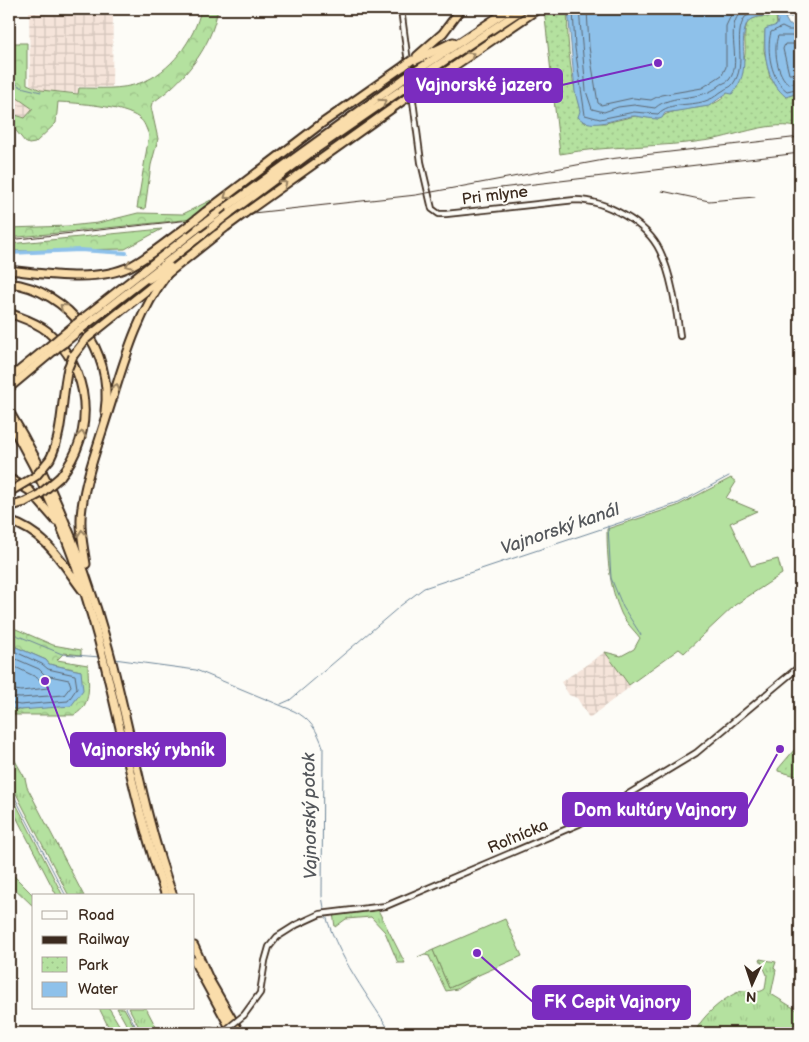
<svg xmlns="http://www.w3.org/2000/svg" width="809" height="1042" viewBox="0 0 809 1042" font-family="'Balsamiq Sans',sans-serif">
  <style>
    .industrial { fill: url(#industrial-grid) }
    .grass { fill: url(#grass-tufts); stroke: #78865e }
    .forest { fill: url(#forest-crowns); stroke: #78865e }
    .park { fill: url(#park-dots); stroke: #78865e }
    .garden { fill: #b4e19f; stroke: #78865e }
    .water { fill: #8ec1ea; stroke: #6d8598 }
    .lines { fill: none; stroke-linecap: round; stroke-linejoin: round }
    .shore { stroke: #5c6670; stroke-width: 1 }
    .stream { stroke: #6d8598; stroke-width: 1 }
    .canal { stroke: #8ec1ea; stroke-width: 4 }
    .tertiary-casing { stroke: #3b2a1e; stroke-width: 8 }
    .motorway-casing { stroke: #3b2a1e; stroke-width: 11 }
    .tertiary { stroke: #fdfcf7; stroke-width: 4.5 }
    .motorway { stroke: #faddab; stroke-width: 7 }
    .rail { stroke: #3b2a1e; stroke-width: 1 }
    .tertiary-bridge-casing { stroke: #3b2a1e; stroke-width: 8; stroke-linecap: butt }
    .motorway-bridge-casing { stroke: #3b2a1e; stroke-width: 11; stroke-linecap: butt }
    .tertiary-bridge { stroke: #fdfcf7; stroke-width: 4.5 }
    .motorway-bridge { stroke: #faddab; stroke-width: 7 }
    .oneway { stroke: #9a8464 }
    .labels { text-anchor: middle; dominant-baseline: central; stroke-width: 4; stroke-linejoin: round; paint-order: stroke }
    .street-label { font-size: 16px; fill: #3b2a1e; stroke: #fdfcf7 }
    .water-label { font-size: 18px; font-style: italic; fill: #54575b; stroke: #fdfcf7 }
    .leader { fill: none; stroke: #7b2cbf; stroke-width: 2 }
    .callout-dot { fill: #7b2cbf; stroke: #fdfcf7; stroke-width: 2 }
    .callout { fill: #7b2cbf; stroke: #7b2cbf; stroke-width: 2 }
    .callout-label { font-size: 18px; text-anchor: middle; font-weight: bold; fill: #fff }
  </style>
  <defs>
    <pattern id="industrial-grid" width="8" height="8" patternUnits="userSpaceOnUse" patternTransform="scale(1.25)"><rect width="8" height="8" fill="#f5e4da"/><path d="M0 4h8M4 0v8" fill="none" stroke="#d3c4bb"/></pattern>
    <pattern id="grass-tufts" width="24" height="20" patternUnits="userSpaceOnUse" patternTransform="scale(1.25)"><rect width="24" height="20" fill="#b4e19f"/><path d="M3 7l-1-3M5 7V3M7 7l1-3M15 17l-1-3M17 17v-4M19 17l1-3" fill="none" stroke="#9cc188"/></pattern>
    <pattern id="forest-crowns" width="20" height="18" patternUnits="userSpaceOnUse" patternTransform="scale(1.25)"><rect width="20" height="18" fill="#b4e19f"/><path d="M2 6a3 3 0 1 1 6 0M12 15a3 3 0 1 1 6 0" fill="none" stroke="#9cc188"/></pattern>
    <pattern id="park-dots" width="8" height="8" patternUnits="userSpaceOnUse" patternTransform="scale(1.25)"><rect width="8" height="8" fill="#b4e19f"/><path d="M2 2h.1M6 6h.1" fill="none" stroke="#9cc188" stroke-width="1.8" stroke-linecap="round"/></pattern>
  </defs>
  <rect width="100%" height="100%" fill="#fdfcf7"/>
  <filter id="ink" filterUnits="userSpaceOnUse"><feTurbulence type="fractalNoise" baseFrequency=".02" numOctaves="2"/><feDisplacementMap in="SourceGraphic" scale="10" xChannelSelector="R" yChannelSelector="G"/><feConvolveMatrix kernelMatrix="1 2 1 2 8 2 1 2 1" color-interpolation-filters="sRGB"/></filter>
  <g filter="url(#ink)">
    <g class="industrial">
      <polygon points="29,9 113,9 112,87 78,87 78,93 41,90 30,84"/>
      <polygon points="9,92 33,109 25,118 9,113"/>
      <polygon points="605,652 630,687 589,718 577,698 569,695 561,682"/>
    </g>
    <g class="grass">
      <polygon points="9,750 25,778 27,787 84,896 69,896 9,780"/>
      <polygon points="9,790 63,896 57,896 9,803"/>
      <polygon points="377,908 405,963 398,963 385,932 371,917 346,919 335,927 333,913"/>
      <polygon points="433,950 449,988 480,974 457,989 446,991 429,956 425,955 418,957"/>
      <path d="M760,959L776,962L774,968L776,970L771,994L800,1012V1033H701L697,1029C702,1016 728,994 742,991C751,989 757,995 765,989L767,975Z"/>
      <polygon points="117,1008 124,1008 138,1033 131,1033"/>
      <polygon points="129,1008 146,1008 159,1033 142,1033"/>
    </g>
    <g class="forest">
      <path d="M201,9H218C211,48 185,80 152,103L151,107L158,139L151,165L145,209L137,208L149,135C146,129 145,122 139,118C123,106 78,103 58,102L56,123L35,143L29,144L25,142L9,122V113L25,118L33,109L9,92V43H27V84L41,90L78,94L79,88C99,88 121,90 140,83C170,73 195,39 201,9Z"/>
      <polygon points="211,200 212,204 193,219 9,238 9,228 68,226 98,223 138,213 183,214"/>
      <polygon points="162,229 125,249 9,251 9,244"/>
      <path d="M9,626L53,645L81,650V655L64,653L57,660L88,665C88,684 93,705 74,715H9V708L20,710L43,707L81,671L49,664L46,660L9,644Z"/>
      <polygon points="9,871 34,896 34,907 9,883"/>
      <polygon points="99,1008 109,1008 124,1033 107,1033 108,1026"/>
    </g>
    <g class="park">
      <path d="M544,9H568C566,46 572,87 584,122L605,123L635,116L659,119C676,103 713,115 728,92C734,83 744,65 745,54C746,42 742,31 749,20L758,17L776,16L777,25L765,30L764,50L770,78L786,97L800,92V128C771,120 739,135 710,140C660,148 609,145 560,154Z"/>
      <polygon points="800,743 800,777 778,771 778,769"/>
    </g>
    <g class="garden">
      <path d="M731,478L736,482L726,498L757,511L730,523L751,566L778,559L782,574L735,605L684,653L679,649L629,685L605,652L621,656L634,649L640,638C634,630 625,622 621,613C609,586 607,558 607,529L677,506Z"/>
      <polygon points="505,919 522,956 449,988 433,950"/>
    </g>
    <g class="water">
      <path d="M568,9H800V15L785,18L789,25H800V92L786,97C765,79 764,55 765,29L777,25L778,20L776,16C766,16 752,15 746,25C738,51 753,69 732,94L727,93L709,106L665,113L662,118L659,119C651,119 643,117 635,116C619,116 592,132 578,117L580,111L575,92Z"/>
      <polygon points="9,644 46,660 49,664 81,671 83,690 71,706 20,710 9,708"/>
    </g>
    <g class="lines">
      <g class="shore">
        <path d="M573,9L575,48L585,115L600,119L634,112L658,114C670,101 692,107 708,100C715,98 718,93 724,90C728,87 730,88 733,84C748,64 732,37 745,17C757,10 768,12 780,13C785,14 794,11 800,10"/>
        <path d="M579,9L586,91L592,109L604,112L618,107L634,105L655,108C672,93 699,102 719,86C722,83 726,83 729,80C745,61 719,20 747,9"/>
        <polyline points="587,9 589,47 598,103 601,105 633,98 651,100 661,95 702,88 722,75 726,67 726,26 734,9"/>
        <path d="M800,30H788L782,27L771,32C766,50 771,80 787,91L800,88"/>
        <path d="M800,36H778C773,49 777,76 789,84L800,81"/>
        <polyline points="800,44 785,44 783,49 789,74 800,74"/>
        <polyline points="9,649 42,664 48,669 75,675 77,688 68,701 20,705 9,703"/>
        <polyline points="9,656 39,669 45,675 69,680 71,686 64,695 20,698 9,697"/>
        <polyline points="9,664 34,676 50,686 48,688 21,691 9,689"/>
      </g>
      <g class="stream">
        <polyline points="9,79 21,87 41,92"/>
        <polyline points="608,526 611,578 623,607 641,635"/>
        <polyline points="400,606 424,588 679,503 729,476"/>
        <polyline points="9,632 62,654 100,657"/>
        <path d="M114,659L196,670L294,711C309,718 318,731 323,747L322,896C328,945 366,992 391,1033"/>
        <polyline points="281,704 290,700 398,608"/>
        <polyline points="9,786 66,896"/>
        <polyline points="126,1008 139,1033"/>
      </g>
      <polyline class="canal" points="9,253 80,250 126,253"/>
      <g class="tertiary-casing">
        <g id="tertiary">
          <path d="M401,9L421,162L432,209L439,214H446L575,200C605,200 647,223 660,251C672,276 676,308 680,336"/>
          <polyline points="244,1015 260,993 265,961 269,947 277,937 296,925 320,914 386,906 579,824 696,753 800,666"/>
          <polyline points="195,1033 208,1030 217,1033"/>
        </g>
      </g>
      <g class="motorway-casing">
        <g id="motorway">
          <polyline points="417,56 443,33 461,9"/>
          <polyline points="412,62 453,42"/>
          <polyline points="413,73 510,9"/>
          <polyline points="414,81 523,9"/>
          <polyline points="416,92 538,9"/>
          <polyline points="204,213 321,124 404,66"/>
          <polyline points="230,213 313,151 407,86"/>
          <polyline points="245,213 408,97"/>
          <polyline points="217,214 405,78"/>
          <path d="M9,270C46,274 96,283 131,266C150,256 167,241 184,229"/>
          <polyline points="149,279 170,267"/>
          <path d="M9,283C69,290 114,351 105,411"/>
          <path d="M9,313C22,318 36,322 47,331C91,369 97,432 60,477"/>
          <polyline points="82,319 198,228"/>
          <polyline points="86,325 212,227"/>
          <polyline points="92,334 226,227"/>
          <polyline points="59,338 76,324"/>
          <polyline points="64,343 81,329"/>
          <polyline points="73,356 86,339"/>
          <polyline points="9,379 53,343"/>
          <polyline points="9,388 57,348"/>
          <path d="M9,411C54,485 85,564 108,647C131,730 143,815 173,896"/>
          <path d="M9,422C54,496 83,577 104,661C124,740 138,819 166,896"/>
          <path d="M50,459C64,431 61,398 68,368"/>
          <polyline points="9,478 30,491 56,521"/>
          <polyline points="9,507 25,502"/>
          <path d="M9,521C47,533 61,562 83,591"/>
          <path d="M86,564C83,545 79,526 82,507C86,477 97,448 106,419C123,367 134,318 168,273"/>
          <polyline points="194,946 210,981 240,1033"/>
          <polyline points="194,961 233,1033"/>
        </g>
      </g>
      <use href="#tertiary" class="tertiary"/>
      <use href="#motorway" class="motorway"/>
      <g class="rail">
        <polyline points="483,190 800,153"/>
        <polyline points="662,191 709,201 755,197"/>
        <polyline points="9,240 416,195 609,159 800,137"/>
      </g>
      <g class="tertiary-bridge-casing">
        <polyline id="tertiary-bridge" points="222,1033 244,1015"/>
      </g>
      <g class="motorway-bridge-casing">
        <g id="motorway-bridge">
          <polyline points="404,66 412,60"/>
          <polyline points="405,78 413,73"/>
          <polyline points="407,86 414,81"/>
          <polyline points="408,97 416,92"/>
          <polyline points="212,227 230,213"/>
          <polyline points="226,227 245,213"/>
          <polyline points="198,228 217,214"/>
          <polyline points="184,229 204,213"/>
          <polyline points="76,324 82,319"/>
          <polyline points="81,329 86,325"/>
          <polyline points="86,339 92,334"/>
          <polyline points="53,343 59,338"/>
          <polyline points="57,348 64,343"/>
          <polyline points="68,368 73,356"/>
          <polyline points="11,491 36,476 50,459"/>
          <polyline points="25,502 40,494 60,477"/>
        </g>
      </g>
      <use href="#tertiary-bridge" class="tertiary-bridge"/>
      <use href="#motorway-bridge" class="motorway-bridge"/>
    </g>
    <defs><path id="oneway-chevron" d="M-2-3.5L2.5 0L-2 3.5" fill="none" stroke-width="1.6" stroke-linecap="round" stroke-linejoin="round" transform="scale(1.25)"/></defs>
    <g class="oneway">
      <use href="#oneway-chevron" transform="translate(471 55) rotate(-34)"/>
      <use href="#oneway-chevron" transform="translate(383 102) rotate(-35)"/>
      <use href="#oneway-chevron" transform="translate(284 184) rotate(-36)"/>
      <use href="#oneway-chevron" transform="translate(227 196) rotate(143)"/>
      <use href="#oneway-chevron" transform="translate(129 265) rotate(156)"/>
      <use href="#oneway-chevron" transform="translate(63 307) rotate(-141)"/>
      <use href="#oneway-chevron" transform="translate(116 387) rotate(-72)"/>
      <use href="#oneway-chevron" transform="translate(82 434) rotate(-78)"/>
      <use href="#oneway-chevron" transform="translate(82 533) rotate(-95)"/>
    </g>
  </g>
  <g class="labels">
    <g class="street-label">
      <text transform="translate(495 196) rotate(-7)">Pri mlyne</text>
      <text transform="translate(518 837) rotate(-23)">Roľnícka</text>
    </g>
    <g class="water-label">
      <text transform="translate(560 529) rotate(-19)">Vajnorský kanál</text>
      <text transform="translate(310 816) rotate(-91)">Vajnorský potok</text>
    </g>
  </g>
  <path class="leader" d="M658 63L562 85M45 681L71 750M780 749L747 809M477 953L533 1002"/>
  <g class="callout-dot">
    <circle cx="658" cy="63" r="5"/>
    <circle cx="45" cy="681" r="5"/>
    <circle cx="780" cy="749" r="5"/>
    <circle cx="477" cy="953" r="5"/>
  </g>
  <g class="callout">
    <rect x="405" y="69" width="157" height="33" rx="5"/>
    <rect x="71" y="733" width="154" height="33" rx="5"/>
    <rect x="563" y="793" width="184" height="33" rx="5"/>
    <rect x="533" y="986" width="157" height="33" rx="5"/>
  </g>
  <g class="callout-label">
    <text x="484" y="91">Vajnorské jazero</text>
    <text x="148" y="756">Vajnorský rybník</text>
    <text x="655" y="816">Dom kultúry Vajnory</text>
    <text x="612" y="1008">FK Cepit Vajnory</text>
  </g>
  <rect width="809" height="1042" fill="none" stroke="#fdfcf7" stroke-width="30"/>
  <rect x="15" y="15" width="779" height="1012" fill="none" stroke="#3b2a1e" stroke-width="2" filter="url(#ink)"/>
  <rect x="32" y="894" width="162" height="115" fill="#fdfcf7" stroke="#afa8a0"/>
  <rect x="42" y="911" width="25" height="8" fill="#fdfcf7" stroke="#afa8a0"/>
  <text x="78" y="920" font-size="15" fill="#3b2a1e">Road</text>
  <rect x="42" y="936" width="25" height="8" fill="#3b2a1e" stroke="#afa8a0"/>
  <text x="78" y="944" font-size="15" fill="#3b2a1e">Railway</text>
  <rect x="42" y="957" width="25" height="15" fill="url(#park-dots)" stroke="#afa8a0"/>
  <text x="78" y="970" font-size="15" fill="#3b2a1e">Park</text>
  <rect x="42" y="982" width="25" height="15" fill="#8ec1ea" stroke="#afa8a0"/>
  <text x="78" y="994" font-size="15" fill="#3b2a1e">Water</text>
  <g transform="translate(752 984) rotate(183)" stroke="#fdfcf7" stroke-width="4" paint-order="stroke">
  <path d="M0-4L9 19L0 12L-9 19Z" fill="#3b2a1e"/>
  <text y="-8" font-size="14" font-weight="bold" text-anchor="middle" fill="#3b2a1e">N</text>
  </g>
</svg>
